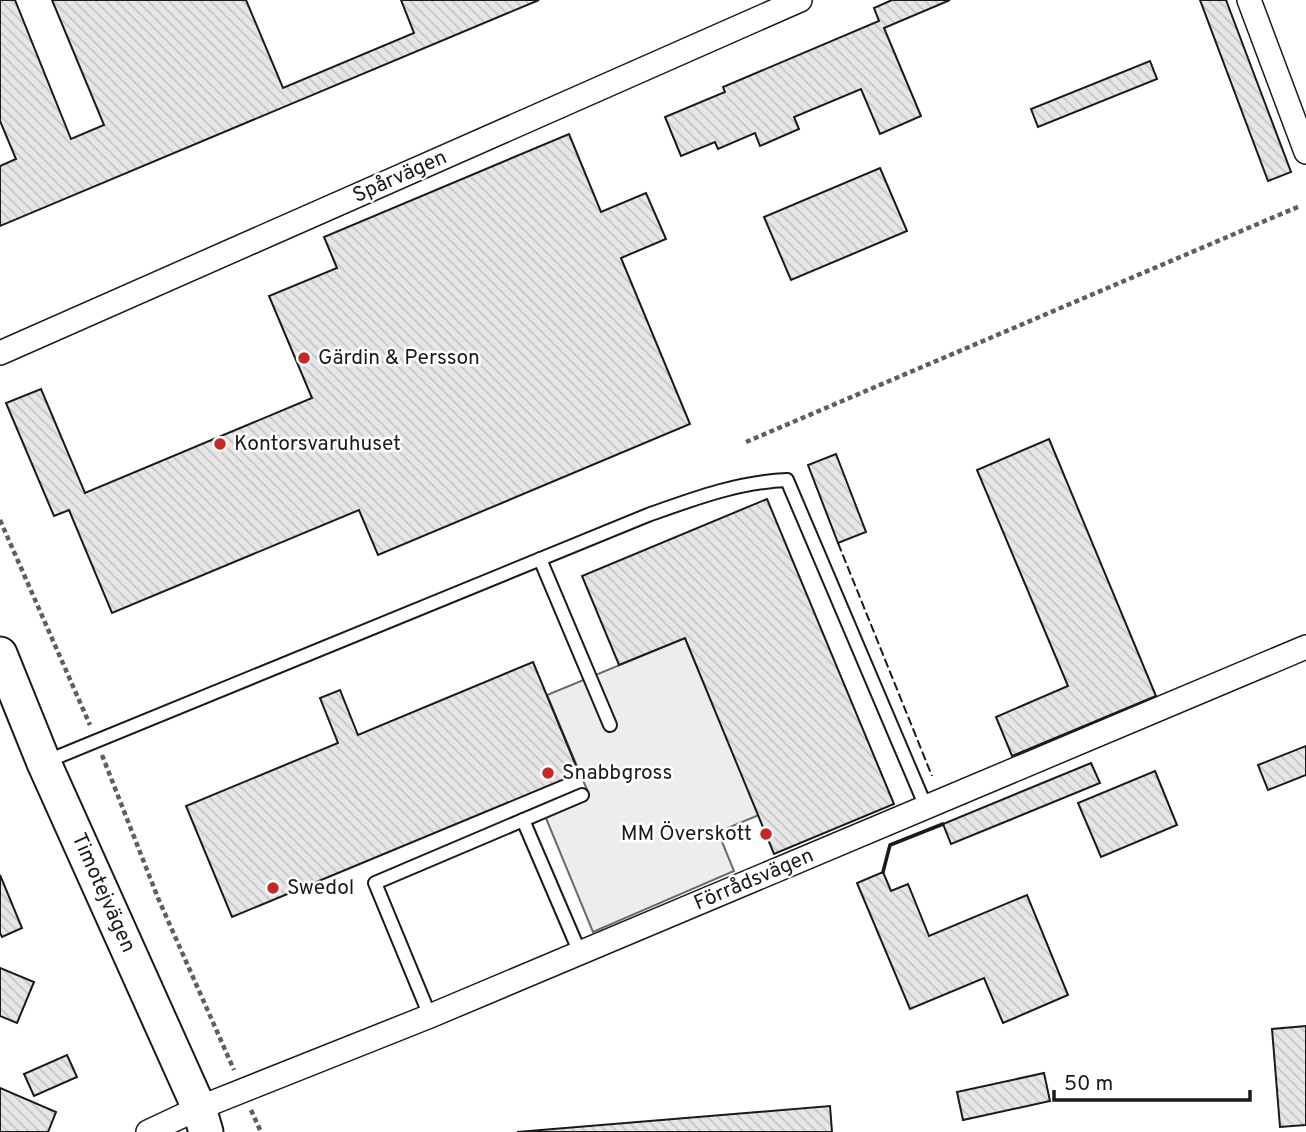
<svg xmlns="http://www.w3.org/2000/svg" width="1306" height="1132" viewBox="0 0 1306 1132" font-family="Overpass,sans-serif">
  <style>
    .built { fill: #ededed; stroke: #6a6a6a; stroke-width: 2 }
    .building { fill: url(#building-back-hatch); stroke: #1a1a1a; stroke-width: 2 }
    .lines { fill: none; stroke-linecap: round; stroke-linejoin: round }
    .lane-casing { stroke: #1a1a1a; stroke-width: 16 }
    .street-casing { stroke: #1a1a1a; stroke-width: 26 }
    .secondary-casing { stroke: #1a1a1a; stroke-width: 37 }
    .path { stroke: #5f5f5f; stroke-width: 4.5; stroke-dasharray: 5 3.5; stroke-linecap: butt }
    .lane { stroke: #fff; stroke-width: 12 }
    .street { stroke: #fff; stroke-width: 23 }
    .secondary { stroke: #fff; stroke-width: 33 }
    .fence { stroke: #1a1a1a; stroke-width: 2; stroke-dasharray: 9 3.5; stroke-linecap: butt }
    .wall { stroke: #1a1a1a; stroke-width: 3.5 }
    .poi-dot { fill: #c62828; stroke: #fff; stroke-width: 2.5 }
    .labels { text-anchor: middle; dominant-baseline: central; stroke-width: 5; stroke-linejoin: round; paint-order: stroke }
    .street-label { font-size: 21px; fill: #1a1a1a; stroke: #fff }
    .poi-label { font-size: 21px; fill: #1a1a1a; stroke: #fff; text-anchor: start }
  </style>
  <defs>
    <pattern id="building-back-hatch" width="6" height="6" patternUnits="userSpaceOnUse" patternTransform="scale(1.75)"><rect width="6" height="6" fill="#e6e6e6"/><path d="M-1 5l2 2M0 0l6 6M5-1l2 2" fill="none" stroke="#c5c5c5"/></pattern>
  </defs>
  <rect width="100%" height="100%" fill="#fff"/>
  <polygon class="built" points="685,638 759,815 718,832 734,871 593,932 543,811 588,792 547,695"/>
  <g class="building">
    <polygon points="0,0 15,0 71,139 104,125 52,0 246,0 283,88 414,33 401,0 539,0 0,226 0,166 16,159 0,121"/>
    <polygon points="892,0 950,0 884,28 921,116 880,134 861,89 794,117 799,129 760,146 755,133 718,149 715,142 681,156 665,117 725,92 723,87 879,21 874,8"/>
    <polygon points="1200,0 1226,0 1291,172 1268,181"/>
    <polygon points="1150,61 1157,79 1038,127 1031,109"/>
    <polygon points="569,134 601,212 646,193 666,239 621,258 690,424 378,555 359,510 112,613 69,510 54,516 6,403 41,389 85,493 312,398 269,296 337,268 324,237"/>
    <polygon points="880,168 907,231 791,280 764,217"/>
    <polygon points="1049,439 1156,696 1012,756 996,717 1068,686 977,470"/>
    <polygon points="836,454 866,532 838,543 808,465"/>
    <polygon points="767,499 894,804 774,854 685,638 619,665 582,576"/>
    <polygon points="533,662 579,773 232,917 186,806 338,743 320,698 340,690 358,735"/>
    <polygon points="1306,746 1306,775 1268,790 1258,765"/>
    <polygon points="1091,763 1100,783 951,844 943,824"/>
    <polygon points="1155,771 1177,825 1101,857 1078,803"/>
    <polygon points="883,872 891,891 908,884 929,936 1027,895 1068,995 1003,1023 984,978 910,1009 857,883"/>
    <polygon points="0,875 22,928 2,937 0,933"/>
    <polygon points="0,968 34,982 17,1023 0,1016"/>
    <polygon points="1306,1026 1306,1125 1280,1127 1272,1029"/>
    <polygon points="67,1055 77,1077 34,1096 24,1074"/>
    <polygon points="1044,1073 1050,1101 963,1120 957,1092"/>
    <polygon points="0,1088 56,1112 48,1132 0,1132"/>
    <polygon points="830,1106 832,1132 517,1132"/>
  </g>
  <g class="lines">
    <g class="lane-casing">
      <g id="lane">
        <polyline points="540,559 610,725"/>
        <path d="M45,762L648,515C693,499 738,482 787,480L926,807"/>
        <polyline points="523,820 580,953"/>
        <polyline points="430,1016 375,883 582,795"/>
      </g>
    </g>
    <g class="street-casing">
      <g id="street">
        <polyline points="1249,0 1306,152"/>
        <polyline points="0,353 800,0"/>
        <polyline points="148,1132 199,1108 430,1016 1306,647"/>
      </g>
    </g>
    <g class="secondary-casing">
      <polyline id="secondary" points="0,654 44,763 199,1108 206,1132"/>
    </g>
    <g class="path">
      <polyline points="746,442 1300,206"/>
      <polyline points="0,520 90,725"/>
      <polyline points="102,755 158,898 234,1070"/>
      <polyline points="251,1110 261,1132"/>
    </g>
    <use href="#lane" class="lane"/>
    <use href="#street" class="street"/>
    <use href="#secondary" class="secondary"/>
    <polyline class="fence" points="838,543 932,776"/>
    <polyline class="wall" points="883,872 890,845 943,824"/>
  </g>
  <g class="poi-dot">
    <circle cx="304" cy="358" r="7"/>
    <circle cx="220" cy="444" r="7"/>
    <circle cx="548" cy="773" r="7"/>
    <circle cx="766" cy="834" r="7"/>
    <circle cx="273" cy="888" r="7"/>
  </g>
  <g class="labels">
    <g class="street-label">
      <text transform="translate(400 177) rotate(-24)">Spårvägen</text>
      <text transform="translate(754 880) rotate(-23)">Förrådsvägen</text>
      <text transform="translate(103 893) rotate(66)">Timotejvägen</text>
    </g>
    <g class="poi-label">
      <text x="318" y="358">Gärdin &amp; Persson</text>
      <text x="234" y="444">Kontorsvaruhuset</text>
      <text x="562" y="773">Snabbgross</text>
      <text x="752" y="834" text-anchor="end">MM Överskott</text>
      <text x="287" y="888">Swedol</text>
    </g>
  </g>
  <path d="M1054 1090v10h196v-10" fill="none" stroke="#1a1a1a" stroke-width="3.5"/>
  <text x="1064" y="1090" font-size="21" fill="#1a1a1a" stroke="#ffffff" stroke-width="5" paint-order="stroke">50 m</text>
</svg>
